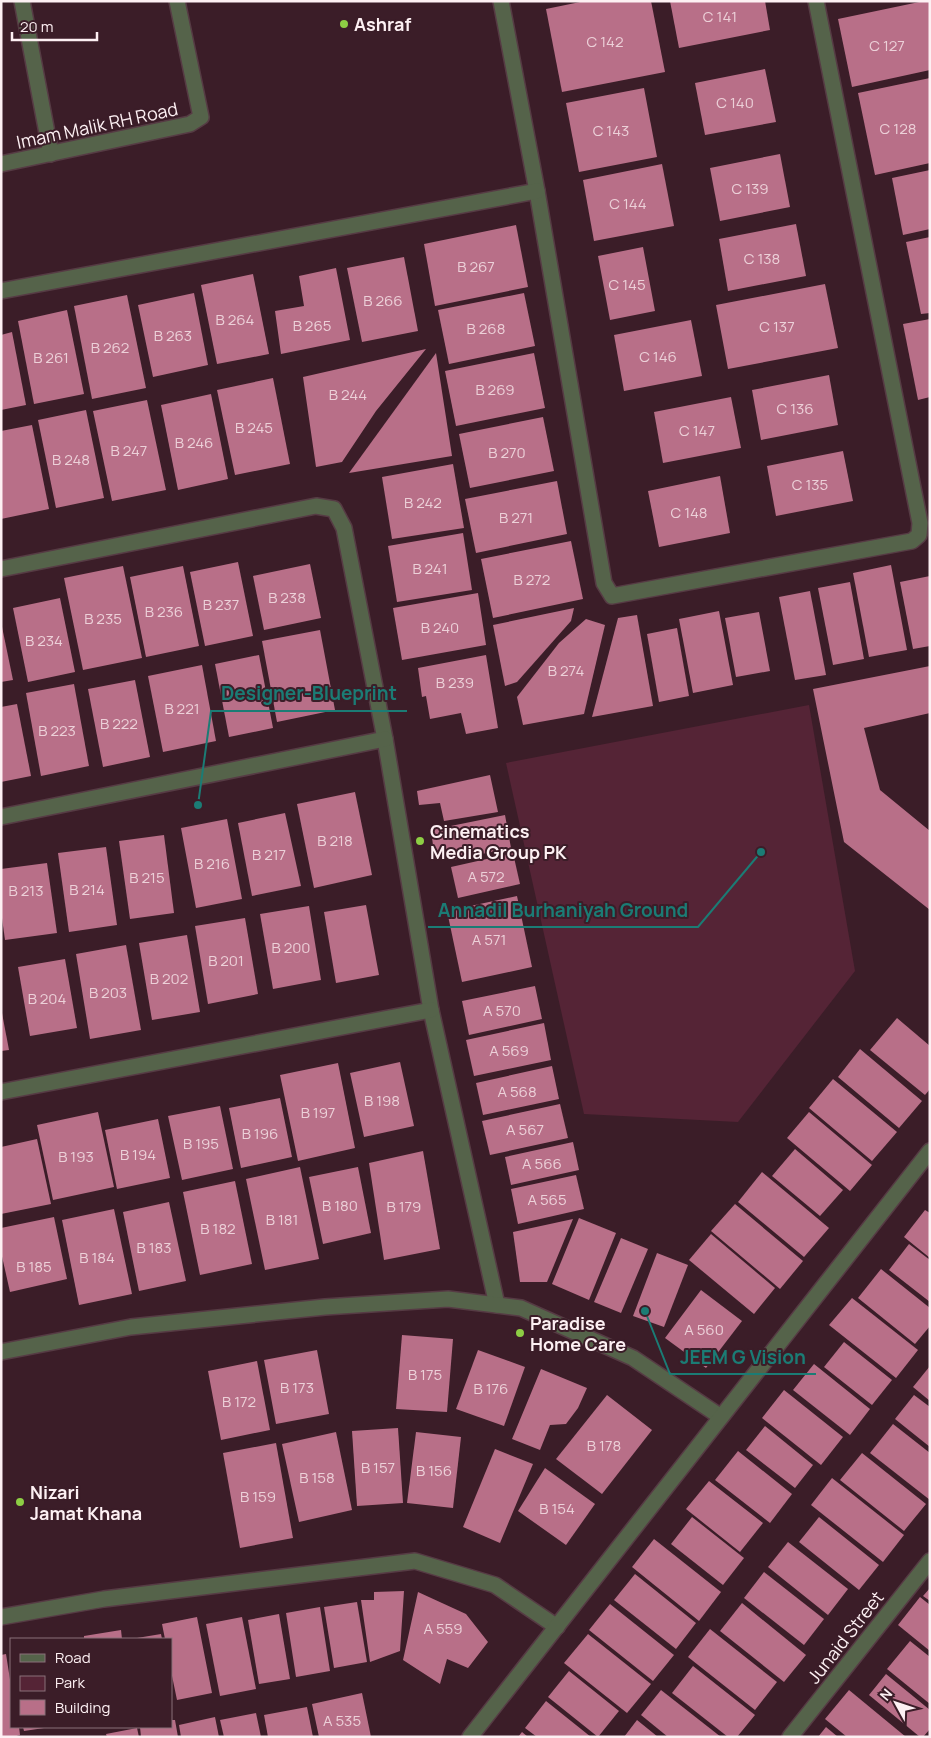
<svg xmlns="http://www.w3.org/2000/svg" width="931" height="1738" viewBox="0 0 931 1738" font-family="Manrope,sans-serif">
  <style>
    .green { fill: #552436 }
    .building { fill: #b86f88 }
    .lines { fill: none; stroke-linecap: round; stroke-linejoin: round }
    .street-casing { stroke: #563b44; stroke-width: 18 }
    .street { stroke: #55634a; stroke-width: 15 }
    .poi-dot { fill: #8dce44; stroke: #3b1d28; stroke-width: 2 }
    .labels { text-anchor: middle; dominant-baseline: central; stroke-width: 4; stroke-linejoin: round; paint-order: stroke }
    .number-label { font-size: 15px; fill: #ecd0d8 }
    .poi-label { font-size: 18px; font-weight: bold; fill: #fdf0f3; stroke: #3b1d28; text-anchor: start }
    .street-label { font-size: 18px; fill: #fdf0f3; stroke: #3b1d28 }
    .leader { fill: none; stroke: #1b7c75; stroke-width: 2 }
    .callout-dot { fill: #1b7c75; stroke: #3b1d28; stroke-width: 2 }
    .callout-label { font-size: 19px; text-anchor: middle; font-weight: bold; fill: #1b7c75; stroke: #3b1d28; stroke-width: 4; stroke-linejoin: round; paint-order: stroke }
  </style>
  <rect width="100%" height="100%" fill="#3b1d28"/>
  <polygon class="green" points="809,705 855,971 738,1122 584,1114 506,763"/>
  <g class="building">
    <polygon points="585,1 651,1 665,72 562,92 546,9"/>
    <polygon points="670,1 765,1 770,30 679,48"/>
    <polygon points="924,1 930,1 930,70 852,87 838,19"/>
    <polygon points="765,69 776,122 705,135 695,83"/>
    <polygon points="930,78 930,163 875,175 858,93"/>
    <polygon points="644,88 657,157 579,172 566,103"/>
    <polygon points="780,154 790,207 720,221 710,168"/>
    <polygon points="662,164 674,226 594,241 583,180"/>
    <polygon points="930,170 930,229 903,235 892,178"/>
    <polygon points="796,224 806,276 728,291 719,239"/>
    <polygon points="516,225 528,287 435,306 424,244"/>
    <polygon points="930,237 930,313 921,314 906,242"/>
    <polygon points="643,247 655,311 610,320 598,256"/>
    <polygon points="404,257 418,331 362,342 347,268"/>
    <polygon points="336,268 350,340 281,354 275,311 304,306 299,276"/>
    <polygon points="253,274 269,354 217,364 201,285"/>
    <polygon points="825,284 838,348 728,369 716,305"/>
    <polygon points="194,293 208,365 153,377 138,305"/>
    <polygon points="524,293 535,346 449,364 438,310"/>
    <polygon points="127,295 146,388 92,399 74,306"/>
    <polygon points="67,310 84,394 34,404 18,321"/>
    <polygon points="930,319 930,397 918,400 903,324"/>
    <polygon points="691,320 702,376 624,391 614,335"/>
    <polygon points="12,332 26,405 1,410 1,335"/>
    <polygon points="426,349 376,411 342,462 316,467 303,377"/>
    <polygon points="436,353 452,456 349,473"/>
    <polygon points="534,353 545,408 456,426 445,371"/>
    <polygon points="829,375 838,425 761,440 752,390"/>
    <polygon points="273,378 290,464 235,475 217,390"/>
    <polygon points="211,394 228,479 178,490 161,405"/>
    <polygon points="731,397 741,448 663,463 654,412"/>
    <polygon points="147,400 166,490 112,501 93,411"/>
    <polygon points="86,410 104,498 56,508 38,420"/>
    <polygon points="543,417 554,471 470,488 459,434"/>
    <polygon points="32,425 49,509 1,519 1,431"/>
    <polygon points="843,451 853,501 776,516 767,466"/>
    <polygon points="453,464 464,528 392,539 382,477"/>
    <polygon points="720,476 730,533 659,547 648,491"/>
    <polygon points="557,481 567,534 476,553 465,499"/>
    <polygon points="463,533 472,590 397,602 388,546"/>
    <polygon points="571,541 583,599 493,618 481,559"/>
    <polygon points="238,562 253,636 205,646 190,572"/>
    <polygon points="310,564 321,618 264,630 253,576"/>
    <polygon points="891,565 907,650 869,657 853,573"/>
    <polygon points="123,566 142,658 83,670 64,578"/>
    <polygon points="183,566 199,646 146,657 130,577"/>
    <polygon points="930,576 930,646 913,649 900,582"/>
    <polygon points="850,582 864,659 833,665 818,588"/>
    <polygon points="810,591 826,675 795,680 779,597"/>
    <polygon points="478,593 486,645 402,660 393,608"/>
    <polygon points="60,598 75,672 28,682 13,608"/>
    <polygon points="574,608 571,621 517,682 505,686 493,625"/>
    <polygon points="719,611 733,685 693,693 679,619"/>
    <polygon points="759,612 770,671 736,677 725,618"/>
    <polygon points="637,615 653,706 592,717 618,618"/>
    <polygon points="586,619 605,625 584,714 523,725 517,697 559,643"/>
    <polygon points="1,622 13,680 1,682"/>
    <polygon points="677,628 689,696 659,702 647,634"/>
    <polygon points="320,630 335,710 277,722 262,641"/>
    <polygon points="259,655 273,728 229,737 215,664"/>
    <polygon points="486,655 498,728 466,734 461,713 430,719 426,696 422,697 418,668"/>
    <polygon points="202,665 216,741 163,752 148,676"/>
    <polygon points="930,666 930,713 864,728 880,790 930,831 930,910 844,842 813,689"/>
    <polygon points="135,680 150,757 103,767 88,689"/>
    <polygon points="74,684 89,766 41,776 26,693"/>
    <polygon points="17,704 31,776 1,782 1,707"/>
    <polygon points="490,775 498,812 444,821 440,803 419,805 417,791"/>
    <polygon points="355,792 372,875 314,888 297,804"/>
    <polygon points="285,813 301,886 252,896 238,823"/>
    <polygon points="505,815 511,848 452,860 451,851 434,853 431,830"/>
    <polygon points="227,819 242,899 196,908 181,828"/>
    <polygon points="164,835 174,913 130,919 119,841"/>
    <polygon points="106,847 117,925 69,932 58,853"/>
    <polygon points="513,853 520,884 458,898 451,867"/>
    <polygon points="47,863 57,933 5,940 1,911 1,869"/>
    <polygon points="517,896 532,967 462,982 447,911"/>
    <polygon points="366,905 379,975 336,983 324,912"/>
    <polygon points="309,906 321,980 273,989 260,914"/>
    <polygon points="245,918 258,994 208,1004 195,926"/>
    <polygon points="187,935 200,1012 152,1020 139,943"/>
    <polygon points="126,945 141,1030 90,1039 76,954"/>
    <polygon points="65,959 77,1028 30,1036 18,967"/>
    <polygon points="535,986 542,1019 469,1035 462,1001"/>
    <polygon points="2,1013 9,1050 1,1051 1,1014"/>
    <polygon points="897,1018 930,1046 930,1089 925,1095 870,1050"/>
    <polygon points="544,1023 551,1060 474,1076 466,1040"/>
    <polygon points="860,1049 922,1101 899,1128 838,1077"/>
    <polygon points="400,1062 414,1126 364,1137 350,1073"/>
    <polygon points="338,1063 355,1148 298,1161 280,1075"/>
    <polygon points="552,1066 559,1099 483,1115 476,1083"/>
    <polygon points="833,1079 897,1132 872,1161 809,1108"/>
    <polygon points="280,1098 292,1157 241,1168 229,1108"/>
    <polygon points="560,1104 568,1138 490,1155 482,1121"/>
    <polygon points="220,1106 233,1169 182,1180 168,1116"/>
    <polygon points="98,1112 114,1187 53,1200 37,1125"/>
    <polygon points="809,1112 872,1165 850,1191 787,1138"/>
    <polygon points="158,1119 170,1178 117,1189 105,1130"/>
    <polygon points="37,1139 51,1204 1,1214 1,1147"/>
    <polygon points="573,1142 579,1170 511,1185 505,1157"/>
    <polygon points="795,1149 843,1190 820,1216 772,1176"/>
    <polygon points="423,1151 440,1249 384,1260 369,1163"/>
    <polygon points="300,1167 319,1259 265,1270 246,1179"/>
    <polygon points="358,1167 371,1233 323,1244 309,1177"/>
    <polygon points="762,1172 829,1228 804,1257 738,1202"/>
    <polygon points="576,1175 584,1209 518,1224 511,1189"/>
    <polygon points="235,1181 252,1264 200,1275 183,1192"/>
    <polygon points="169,1202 186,1281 139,1291 123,1212"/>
    <polygon points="735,1204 803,1261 780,1289 711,1231"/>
    <polygon points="114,1209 132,1294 79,1305 62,1220"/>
    <polygon points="925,1210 930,1213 930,1258 904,1237"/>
    <polygon points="54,1217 67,1279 10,1292 1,1252 1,1228"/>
    <polygon points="579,1218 616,1233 589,1300 552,1284"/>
    <polygon points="573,1219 547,1282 520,1282 513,1232"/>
    <polygon points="711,1234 775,1288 754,1314 689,1260"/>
    <polygon points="621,1238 648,1249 621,1313 594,1302"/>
    <polygon points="909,1244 930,1260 930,1302 889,1270"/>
    <polygon points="657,1253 688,1265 664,1327 633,1316"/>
    <polygon points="881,1269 930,1308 930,1326 915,1344 858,1298"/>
    <polygon points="701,1290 742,1321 706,1368 665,1338"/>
    <polygon points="852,1298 918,1350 896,1378 829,1325"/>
    <polygon points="402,1335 453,1339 447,1412 396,1409"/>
    <polygon points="844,1342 892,1380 872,1405 824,1367"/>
    <polygon points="317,1350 329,1414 276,1424 264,1360"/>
    <polygon points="478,1350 525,1367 504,1426 456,1409"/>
    <polygon points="257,1361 270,1430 221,1440 208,1371"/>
    <polygon points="814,1364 870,1409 850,1435 793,1390"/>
    <polygon points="930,1366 930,1401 913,1387"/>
    <polygon points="541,1369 587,1388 578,1408 566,1424 550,1425 540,1450 512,1439"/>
    <polygon points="784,1390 843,1437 821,1465 762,1418"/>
    <polygon points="607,1395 652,1430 602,1494 556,1459"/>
    <polygon points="914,1395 930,1407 930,1447 895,1419"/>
    <polygon points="893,1424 930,1453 930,1500 870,1453"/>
    <polygon points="765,1426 813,1465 795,1488 746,1450"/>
    <polygon points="398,1428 403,1503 357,1506 352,1431"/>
    <polygon points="336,1432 352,1510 299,1522 282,1444"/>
    <polygon points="416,1432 461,1437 453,1508 407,1503"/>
    <polygon points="276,1443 293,1538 240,1548 223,1453"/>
    <polygon points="495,1449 533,1464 500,1543 463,1527"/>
    <polygon points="738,1451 792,1494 770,1523 715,1480"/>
    <polygon points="862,1453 926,1504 904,1531 840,1480"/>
    <polygon points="545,1468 595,1504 566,1545 518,1511"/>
    <polygon points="832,1478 904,1535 883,1562 811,1505"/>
    <polygon points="709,1481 763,1523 740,1552 686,1509"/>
    <polygon points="692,1517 744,1558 723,1585 671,1544"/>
    <polygon points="819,1517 879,1565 859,1590 799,1542"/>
    <polygon points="654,1539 721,1592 699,1621 632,1567"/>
    <polygon points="788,1542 848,1589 828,1615 768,1567"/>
    <polygon points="764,1572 824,1619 804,1645 744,1598"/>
    <polygon points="635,1574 696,1623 676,1649 614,1600"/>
    <polygon points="930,1588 930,1601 923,1596"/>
    <polygon points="404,1591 400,1651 370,1662 361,1600 374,1600 374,1592"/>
    <polygon points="418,1592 466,1614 488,1642 468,1668 447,1659 440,1684 403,1660"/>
    <polygon points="920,1597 930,1605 930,1651 898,1625"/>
    <polygon points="357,1602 367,1662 334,1668 324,1607"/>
    <polygon points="742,1603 806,1655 784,1682 720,1631"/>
    <polygon points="610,1604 674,1655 653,1681 589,1630"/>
    <polygon points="320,1607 330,1671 296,1677 286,1613"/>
    <polygon points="279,1614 290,1679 259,1684 248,1620"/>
    <polygon points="197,1617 212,1693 177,1700 171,1671 171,1639 165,1639 162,1624"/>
    <polygon points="242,1617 256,1689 220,1696 206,1624"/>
    <polygon points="710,1629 777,1682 755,1710 688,1657"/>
    <polygon points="121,1630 122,1639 84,1639 84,1636"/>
    <polygon points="161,1634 162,1639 137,1639 137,1638"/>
    <polygon points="588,1634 651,1684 627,1713 564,1663"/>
    <polygon points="910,1641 930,1657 930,1704 887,1669"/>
    <polygon points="6,1654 11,1686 11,1727 19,1727 20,1735 13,1737 1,1737 1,1655"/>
    <polygon points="693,1666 755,1715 737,1737 728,1737 672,1693"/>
    <polygon points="569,1671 619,1711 598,1737 548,1697"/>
    <polygon points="886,1674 930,1710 930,1729 923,1737 920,1737 869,1695"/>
    <polygon points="661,1690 721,1737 668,1737 641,1715"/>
    <polygon points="849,1690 906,1737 847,1737 825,1719"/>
    <polygon points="362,1693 371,1737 319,1737 312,1704"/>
    <polygon points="546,1701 591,1737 537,1737 525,1728"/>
    <polygon points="307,1707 313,1737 268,1737 264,1715"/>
    <polygon points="256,1713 261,1737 224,1737 220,1720"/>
    <polygon points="215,1717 219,1737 181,1737 179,1725"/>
    <polygon points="171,1720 175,1720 178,1737 141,1737 140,1727 171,1727"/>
    <polygon points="637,1720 658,1737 624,1737"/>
    <polygon points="23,1727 44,1727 44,1728 24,1731"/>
    <polygon points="826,1727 838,1737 818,1737"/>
    <polygon points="137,1728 139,1737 107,1737 106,1734"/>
    <polygon points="522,1732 528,1737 518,1737"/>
  </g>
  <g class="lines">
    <g class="street-casing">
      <g id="street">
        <polyline points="22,1 51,154"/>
        <polyline points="501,1 537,191 604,583 612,596 912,541 919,535 920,523 816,1"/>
        <polyline points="1,164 190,124 201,117 177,1"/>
        <polyline points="1,291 537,191"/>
        <polyline points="1,569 316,506 334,509 344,528 385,739 431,1010 497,1305"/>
        <polyline points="1,817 385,739"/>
        <polyline points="1,1092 431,1010"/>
        <polyline points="1,1352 131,1327 325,1307 448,1299 521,1308 633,1358 721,1417"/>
        <polyline points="1,1617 104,1599 415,1561 495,1585 557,1627"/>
        <polyline points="470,1737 930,1151"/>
        <polyline points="790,1737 930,1561"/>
      </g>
    </g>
    <use href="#street" class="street"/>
  </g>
  <g class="poi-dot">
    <circle cx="344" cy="24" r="5"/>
    <circle cx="420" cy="841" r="5"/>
    <circle cx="520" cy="1333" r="5"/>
    <circle cx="20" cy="1502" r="5"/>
  </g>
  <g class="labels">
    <g class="number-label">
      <text x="720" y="16">C 141</text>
      <text x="605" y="41">C 142</text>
      <text x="887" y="45">C 127</text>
      <text x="735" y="102">C 140</text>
      <text x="898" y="128">C 128</text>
      <text x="611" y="130">C 143</text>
      <text x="750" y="188">C 139</text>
      <text x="628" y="203">C 144</text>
      <text x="762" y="258">C 138</text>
      <text x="476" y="266">B 267</text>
      <text x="627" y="284">C 145</text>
      <text x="383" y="300">B 266</text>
      <text x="235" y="319">B 264</text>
      <text x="312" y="325">B 265</text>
      <text x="777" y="326">C 137</text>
      <text x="486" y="328">B 268</text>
      <text x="173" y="335">B 263</text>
      <text x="110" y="347">B 262</text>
      <text x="658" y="356">C 146</text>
      <text x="51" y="357">B 261</text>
      <text x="495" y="389">B 269</text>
      <text x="348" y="394">B 244</text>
      <text x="795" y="408">C 136</text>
      <text x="254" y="427">B 245</text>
      <text x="697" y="430">C 147</text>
      <text x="194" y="442">B 246</text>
      <text x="129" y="450">B 247</text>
      <text x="507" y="452">B 270</text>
      <text x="71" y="459">B 248</text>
      <text x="810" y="484">C 135</text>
      <text x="423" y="502">B 242</text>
      <text x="689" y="512">C 148</text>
      <text x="516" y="517">B 271</text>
      <text x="430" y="568">B 241</text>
      <text x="532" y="579">B 272</text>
      <text x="287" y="597">B 238</text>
      <text x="221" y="604">B 237</text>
      <text x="164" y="611">B 236</text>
      <text x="103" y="618">B 235</text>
      <text x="440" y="627">B 240</text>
      <text x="44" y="640">B 234</text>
      <text x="566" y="670">B 274</text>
      <text x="455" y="682">B 239</text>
      <text x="182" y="708">B 221</text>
      <text x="119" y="723">B 222</text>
      <text x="57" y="730">B 223</text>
      <text x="335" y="840">B 218</text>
      <text x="269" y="854">B 217</text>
      <text x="212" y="863">B 216</text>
      <text x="486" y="876">A 572</text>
      <text x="147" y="877">B 215</text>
      <text x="87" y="889">B 214</text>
      <text x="26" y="890">B 213</text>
      <text x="489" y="939">A 571</text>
      <text x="291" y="947">B 200</text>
      <text x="226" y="960">B 201</text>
      <text x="169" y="978">B 202</text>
      <text x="108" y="992">B 203</text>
      <text x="47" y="998">B 204</text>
      <text x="502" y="1010">A 570</text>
      <text x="509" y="1050">A 569</text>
      <text x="517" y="1091">A 568</text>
      <text x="382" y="1100">B 198</text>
      <text x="318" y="1112">B 197</text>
      <text x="525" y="1129">A 567</text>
      <text x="260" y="1133">B 196</text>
      <text x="201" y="1143">B 195</text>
      <text x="138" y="1154">B 194</text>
      <text x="76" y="1156">B 193</text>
      <text x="542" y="1163">A 566</text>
      <text x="547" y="1199">A 565</text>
      <text x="340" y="1205">B 180</text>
      <text x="404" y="1206">B 179</text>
      <text x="282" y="1219">B 181</text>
      <text x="218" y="1228">B 182</text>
      <text x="154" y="1247">B 183</text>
      <text x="97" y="1257">B 184</text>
      <text x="34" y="1266">B 185</text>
      <text x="704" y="1329">A 560</text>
      <text x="425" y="1374">B 175</text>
      <text x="297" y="1387">B 173</text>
      <text x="491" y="1388">B 176</text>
      <text x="239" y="1401">B 172</text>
      <text x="604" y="1445">B 178</text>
      <text x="378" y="1467">B 157</text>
      <text x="434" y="1470">B 156</text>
      <text x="317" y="1477">B 158</text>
      <text x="258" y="1496">B 159</text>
      <text x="557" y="1508">B 154</text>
      <text x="443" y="1628">A 559</text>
      <text x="342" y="1720">A 535</text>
    </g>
    <g class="poi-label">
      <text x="354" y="24">Ashraf</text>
      <text x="430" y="831">Cinematics<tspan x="430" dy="21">Media Group PK</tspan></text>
      <text x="530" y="1323">Paradise<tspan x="530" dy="21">Home Care</tspan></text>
      <text x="30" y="1492">Nizari<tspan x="30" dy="21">Jamat Khana</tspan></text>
    </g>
    <g class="street-label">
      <text transform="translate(97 125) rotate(-12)">Imam Malik RH Road</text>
      <text transform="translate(845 1637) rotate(-52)">Junaid Street</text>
    </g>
  </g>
  <path class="leader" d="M198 805L211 711H407M761 852L698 927H428M645 1311L670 1374H816"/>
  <g class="callout-dot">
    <circle cx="198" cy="805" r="5"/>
    <circle cx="761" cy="852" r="5"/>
    <circle cx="645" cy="1311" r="5"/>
  </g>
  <g class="callout-label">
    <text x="309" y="700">Designer-Blueprint</text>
    <text x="563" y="917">Annadil Burhaniyah Ground</text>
    <text x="743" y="1364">JEEM G Vision</text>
  </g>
  <rect width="931" height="1738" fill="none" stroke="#fdf0f3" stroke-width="5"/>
  <rect x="10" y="1638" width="162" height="90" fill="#3b1d28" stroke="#897179"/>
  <rect x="20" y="1654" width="25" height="8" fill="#55634a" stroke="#897179"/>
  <text x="55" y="1663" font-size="15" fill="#fdf0f3">Road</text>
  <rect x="20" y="1676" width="25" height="15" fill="#552436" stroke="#897179"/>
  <text x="55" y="1688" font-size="15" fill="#fdf0f3">Park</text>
  <rect x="20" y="1700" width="25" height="15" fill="#b86f88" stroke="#897179"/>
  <text x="55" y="1713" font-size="15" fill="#fdf0f3">Building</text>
  <g transform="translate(896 1703) rotate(310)" stroke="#3b1d28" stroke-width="4" paint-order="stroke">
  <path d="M0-4L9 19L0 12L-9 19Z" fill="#fdf0f3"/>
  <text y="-8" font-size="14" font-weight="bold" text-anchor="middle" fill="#fdf0f3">N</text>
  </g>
  <path d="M12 32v8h85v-8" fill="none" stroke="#fdf0f3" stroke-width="2.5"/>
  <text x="20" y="32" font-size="15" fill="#fdf0f3" stroke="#3b1d28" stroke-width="4" paint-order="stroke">20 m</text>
</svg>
